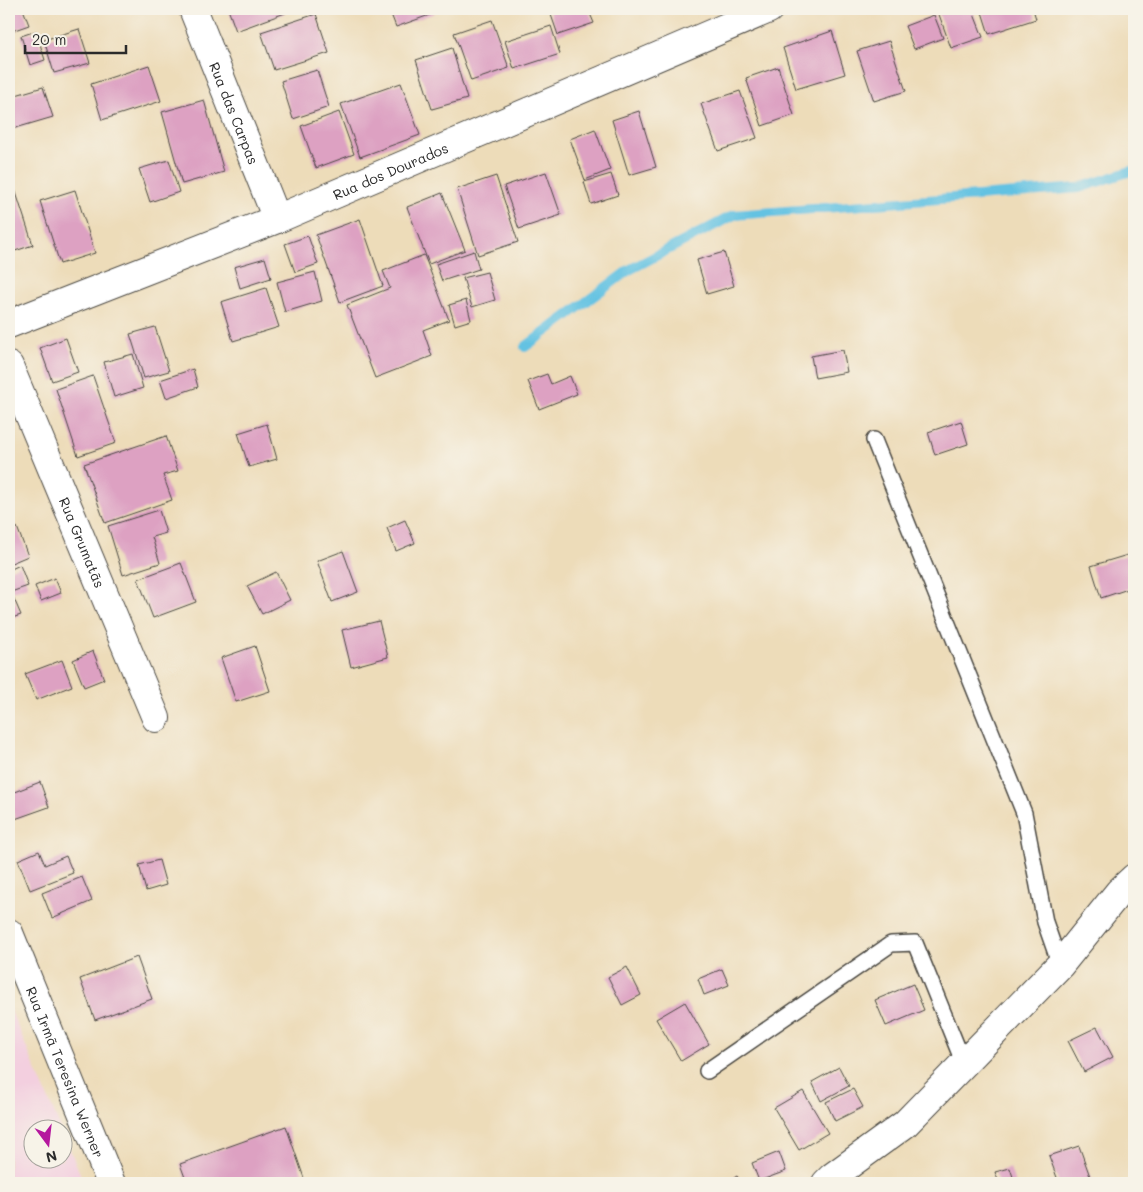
<svg xmlns="http://www.w3.org/2000/svg" width="1143" height="1192" viewBox="0 0 1143 1192" font-family="Mali,sans-serif">
  <style>
    .built { fill: #f3cfdf }
    .lines { fill: none; stroke-linecap: round; stroke-linejoin: round }
    .stream { stroke: #64c2e2; stroke-width: 10 }
    .building { fill: #dda1c2 }
    .service-casing { stroke: #484640; stroke-width: 18 }
    .minor-casing { stroke: #484640; stroke-width: 30 }
    .tertiary-casing { stroke: #484640; stroke-width: 30 }
    .service { stroke: #fff; stroke-width: 15 }
    .minor { stroke: #fff; stroke-width: 28 }
    .tertiary { stroke: #fff; stroke-width: 28 }
    .labels { text-anchor: middle; dominant-baseline: central; stroke-width: 4; stroke-linejoin: round; paint-order: stroke }
    .street-label { font-size: 14px; fill: #2b2b2b; stroke: #f7f3e8 }
  </style>
  <rect width="100%" height="100%" fill="#f7f3e8"/>
  <filter id="ink" filterUnits="userSpaceOnUse"><feTurbulence type="fractalNoise" baseFrequency=".02" numOctaves="2"/><feDisplacementMap in="SourceGraphic" scale="10" xChannelSelector="R" yChannelSelector="G"/><feConvolveMatrix kernelMatrix="1 2 1 2 8 2 1 2 1" color-interpolation-filters="sRGB"/></filter>
  <filter id="wash" filterUnits="userSpaceOnUse"><feTurbulence type="fractalNoise" baseFrequency=".0096" numOctaves="4" result="noise"/><feDisplacementMap in="SourceGraphic" scale="20" xChannelSelector="R" yChannelSelector="G"/><feGaussianBlur stdDeviation="1.12" result="paint"/><feColorMatrix in="noise" values="0 0 0 0 0 0 0 0 0 0 0 0 0 0 0 0 0 1.4 0 .05"/><feComposite in="paint" operator="in"/></filter>
  <g filter="url(#wash)">
    <rect width="100%" height="100%" fill="#eddcb9"/>
    <polygon class="built" points="9,1006 61,1129 32,1130 32,1160 62,1160 63,1133 84,1183 9,1183"/>
    <g class="lines">
      <polyline class="stream" points="525,347 629,270 734,215 1079,188 1134,170"/>
    </g>
    <g id="blocks">
      <g class="building">
        <polygon points="9,9 23,9 29,25 9,32"/>
        <polygon points="228,9 296,9 236,31"/>
        <polygon points="389,9 433,9 435,13 396,27"/>
        <polygon points="549,9 588,9 594,23 558,35"/>
        <polygon points="937,9 972,9 983,37 951,48"/>
        <polygon points="981,9 1033,9 1036,19 989,34"/>
        <polygon points="316,14 329,53 274,70 261,32"/>
        <polygon points="934,15 943,38 914,49 905,26"/>
        <polygon points="492,20 509,68 471,81 454,33"/>
        <polygon points="551,26 560,54 514,69 505,41"/>
        <polygon points="79,29 90,63 54,73 44,40"/>
        <polygon points="36,31 45,60 30,65 21,36"/>
        <polygon points="832,31 845,74 796,89 783,48"/>
        <polygon points="889,41 906,91 874,101 857,51"/>
        <polygon points="452,48 467,99 432,109 416,60"/>
        <polygon points="149,65 161,101 102,120 91,84"/>
        <polygon points="778,67 794,115 762,126 746,78"/>
        <polygon points="317,70 329,107 293,119 281,81"/>
        <polygon points="401,83 420,135 360,157 341,104"/>
        <polygon points="43,87 53,117 9,130 9,97"/>
        <polygon points="740,91 757,138 718,151 701,104"/>
        <polygon points="204,100 224,172 182,184 162,112"/>
        <polygon points="639,111 656,167 629,175 612,120"/>
        <polygon points="339,112 354,154 316,168 301,126"/>
        <polygon points="595,129 610,170 585,180 570,139"/>
        <polygon points="169,160 179,192 150,202 139,169"/>
        <polygon points="9,171 33,245 9,253"/>
        <polygon points="546,172 561,215 519,229 504,186"/>
        <polygon points="611,174 618,195 591,204 584,182"/>
        <polygon points="496,176 518,242 478,255 457,189"/>
        <polygon points="75,190 95,253 60,264 40,201"/>
        <polygon points="442,193 465,250 429,264 407,207"/>
        <polygon points="360,219 383,286 340,302 316,235"/>
        <polygon points="308,236 318,264 295,272 285,244"/>
        <polygon points="474,251 479,269 442,281 436,264"/>
        <polygon points="724,252 734,286 707,294 697,260"/>
        <polygon points="424,255 449,320 423,330 432,356 375,378 347,305 390,288 383,271"/>
        <polygon points="265,258 271,278 240,288 234,267"/>
        <polygon points="315,272 322,301 285,312 277,282"/>
        <polygon points="487,272 495,300 472,307 463,278"/>
        <polygon points="266,288 279,327 233,341 221,302"/>
        <polygon points="466,300 471,320 455,325 449,305"/>
        <polygon points="155,327 169,371 144,378 130,334"/>
        <polygon points="66,338 78,372 52,381 40,348"/>
        <polygon points="843,350 847,372 815,378 811,356"/>
        <polygon points="133,354 143,388 114,397 104,362"/>
        <polygon points="193,369 198,387 166,398 160,380"/>
        <polygon points="547,374 551,384 570,376 577,394 539,409 528,381"/>
        <polygon points="93,376 116,443 78,456 56,389"/>
        <polygon points="961,421 968,444 935,455 928,432"/>
        <polygon points="267,424 277,459 249,467 238,433"/>
        <polygon points="166,436 178,471 163,475 172,500 105,523 84,464"/>
        <polygon points="159,510 166,533 152,537 160,563 123,575 108,526"/>
        <polygon points="405,520 415,543 396,551 387,528"/>
        <polygon points="17,527 28,556 9,564 9,530"/>
        <polygon points="343,551 358,592 332,602 317,561"/>
        <polygon points="1134,553 1134,587 1101,598 1091,566"/>
        <polygon points="181,563 196,602 153,618 138,579"/>
        <polygon points="20,565 28,586 11,592 21,615 9,619 9,570"/>
        <polygon points="276,572 290,600 262,614 247,586"/>
        <polygon points="55,578 61,593 41,601 35,586"/>
        <polygon points="379,621 388,657 351,667 342,630"/>
        <polygon points="255,646 270,691 236,702 221,658"/>
        <polygon points="93,651 104,679 84,687 73,660"/>
        <polygon points="62,660 72,686 36,700 25,674"/>
        <polygon points="40,782 49,807 15,819 9,801 9,794"/>
        <polygon points="39,851 45,865 66,856 73,873 30,890 18,860"/>
        <polygon points="159,860 166,885 146,891 139,865"/>
        <polygon points="82,877 92,901 52,918 42,893"/>
        <polygon points="137,957 152,999 95,1020 80,979"/>
        <polygon points="627,967 641,995 622,1005 608,977"/>
        <polygon points="722,969 729,985 704,995 698,979"/>
        <polygon points="913,984 924,1010 886,1026 875,1000"/>
        <polygon points="685,1002 709,1044 681,1061 656,1019"/>
        <polygon points="1097,1027 1113,1057 1084,1072 1068,1041"/>
        <polygon points="839,1067 849,1086 821,1101 812,1082"/>
        <polygon points="853,1089 863,1107 835,1121 826,1102"/>
        <polygon points="803,1091 828,1133 799,1150 774,1108"/>
        <polygon points="286,1126 305,1181 300,1183 187,1183 180,1164"/>
        <polygon points="1079,1146 1091,1179 1078,1183 1059,1183 1049,1156"/>
        <polygon points="779,1152 786,1171 759,1181 752,1163"/>
        <polygon points="1010,1168 1015,1183 999,1183 995,1172"/>
        <polygon points="737,1176 742,1183 725,1183"/>
      </g>
    </g>
  </g>
  <g filter="url(#ink)">
    <use href="#blocks" fill-opacity="0" stroke="#484640" stroke-width="1"/>
    <g class="lines">
      <g class="service-casing">
        <g id="service">
          <polyline points="874,440 1024,813 1045,922 1060,965"/>
          <polyline points="707,1071 891,944 915,943 964,1064"/>
        </g>
      </g>
      <g class="minor-casing">
        <g id="minor">
          <path id="s1" d="M193,9L277,219"/>
          <path id="s2" d="M9,324L277,219L769,9"/>
          <path id="s3" d="M9,366L156,718"/>
          <polyline points="826,1183 832,1177 905,1124 1060,965 1119,892 1134,878"/>
        </g>
      </g>
      <g class="tertiary-casing">
        <g id="tertiary">
          <path id="s4" d="M9,933L111,1183"/>
        </g>
      </g>
      <use href="#service" class="service"/>
      <use href="#minor" class="minor"/>
      <use href="#tertiary" class="tertiary"/>
    </g>
  </g>
  <g class="labels">
    <g class="street-label">
      <text stroke="none"><textPath href="#s1" startOffset="112">Rua das Carpas</textPath></text>
      <text stroke="none"><textPath href="#s2" startOffset="411">Rua dos Dourados</textPath></text>
      <text stroke="none"><textPath href="#s3" startOffset="191">Rua Grumatãs</textPath></text>
      <text stroke="none"><textPath href="#s4" startOffset="150">Rua Irmã Teresina Werner</textPath></text>
    </g>
  </g>
  <rect width="1143" height="1192" fill="none" stroke="#f7f3e8" stroke-width="30"/>
  <g transform="translate(48 1144) rotate(165)"><circle r="24" fill="#f7f3e8" stroke="#a5a39c"/>
  <path d="M0-4L9 19L0 12L-9 19Z" fill="#b5179e"/>
  <text y="-8" font-size="14" font-weight="bold" text-anchor="middle" fill="#2b2b2b">N</text>
  </g>
  <path d="M25 45v8h101v-8" fill="none" stroke="#2b2b2b" stroke-width="2.5"/>
  <text x="32" y="45" font-size="15" fill="#2b2b2b" stroke="#f7f3e8" stroke-width="4" paint-order="stroke">20 m</text>
</svg>
